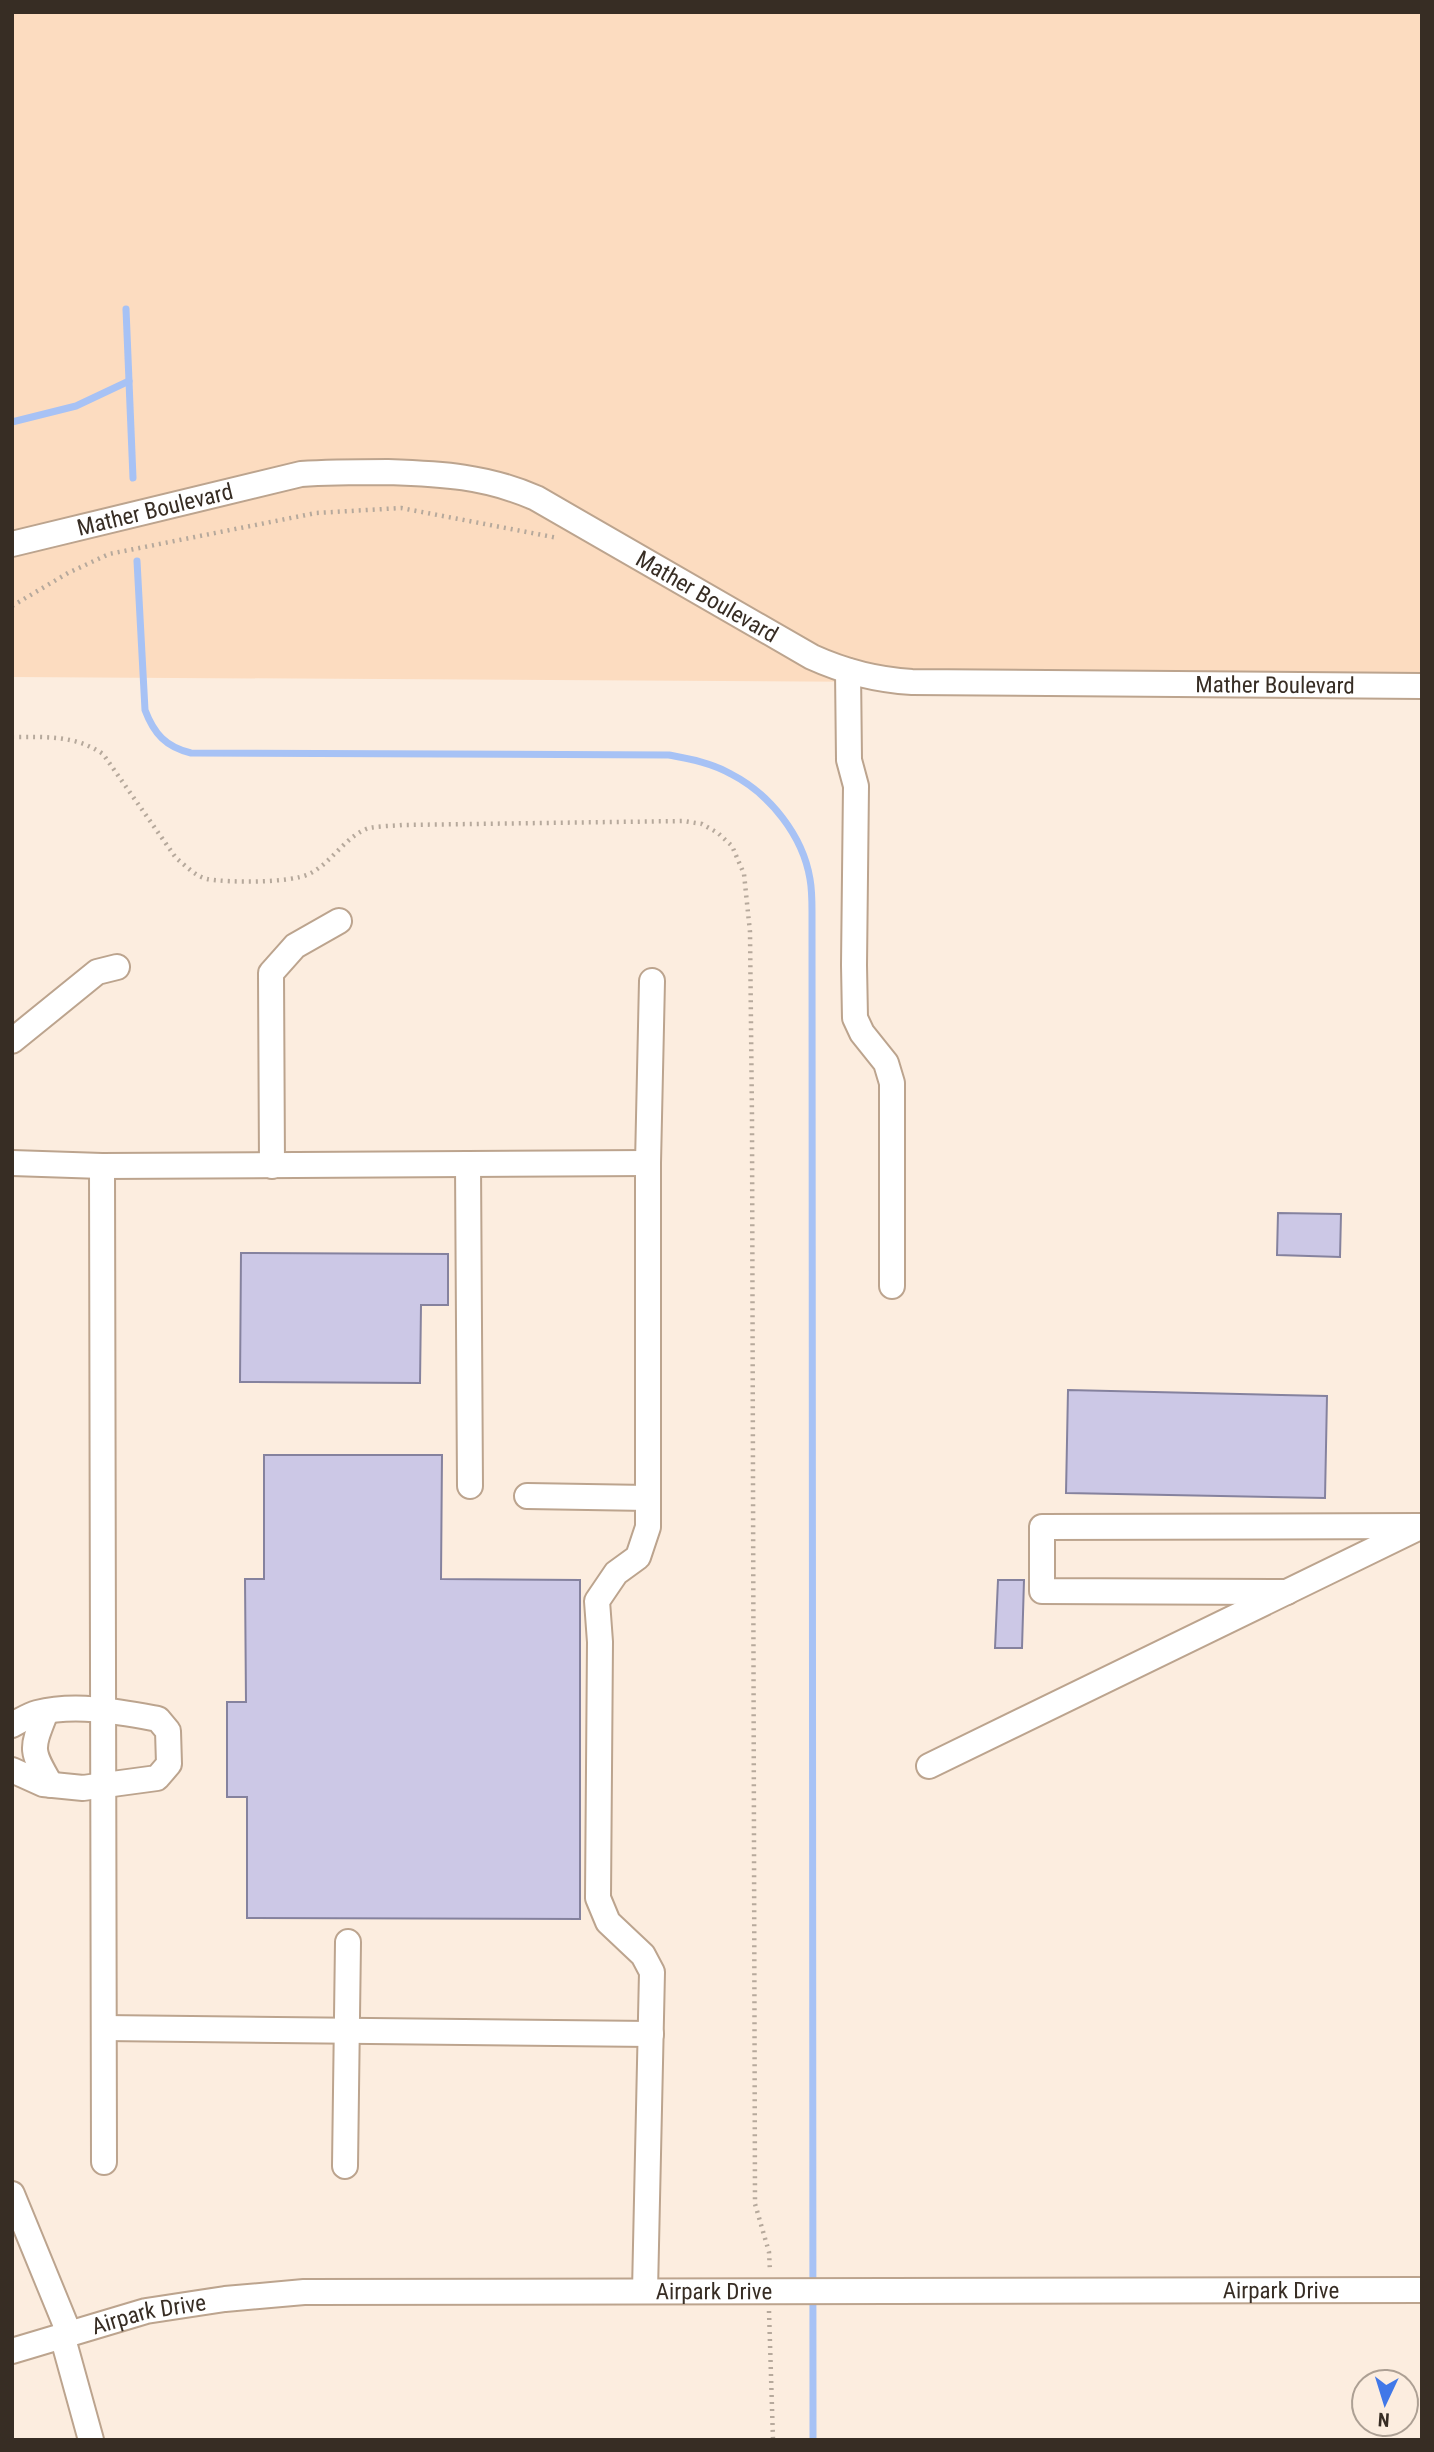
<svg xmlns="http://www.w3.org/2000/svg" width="1434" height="2452" viewBox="0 0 1434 2452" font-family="'Roboto Condensed',sans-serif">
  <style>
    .built { fill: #fcdcc0 }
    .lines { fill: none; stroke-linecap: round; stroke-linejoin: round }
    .stream { stroke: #a7c2f5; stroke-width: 7 }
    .building { fill: #ccc8e6; stroke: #85829e; stroke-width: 2 }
    .minor-casing { stroke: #bca48e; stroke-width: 28 }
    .path { stroke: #b6a99c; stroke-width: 4.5; stroke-dasharray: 2 5; stroke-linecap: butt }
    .minor { stroke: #fff; stroke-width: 24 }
    .labels { text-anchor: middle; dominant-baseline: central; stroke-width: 5; stroke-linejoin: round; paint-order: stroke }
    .street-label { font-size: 23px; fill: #372d24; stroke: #fceddf }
  </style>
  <rect width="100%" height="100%" fill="#fceddf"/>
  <polygon class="built" points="12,12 1422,12 1422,685 12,677"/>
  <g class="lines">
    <g class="stream">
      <polyline points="126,309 133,478"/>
      <polyline points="12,422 76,406 129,381"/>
      <path d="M137,561L145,710C154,734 166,747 191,753L669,755C690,759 712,763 731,774C770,794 803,836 810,879C812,890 812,901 812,912L813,2440"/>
    </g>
  </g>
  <g class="building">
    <polygon points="1278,1213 1341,1214 1340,1257 1277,1255"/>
    <polygon points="241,1253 448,1254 448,1305 421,1305 420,1383 240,1382"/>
    <polygon points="1068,1390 1327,1396 1325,1498 1066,1493"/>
    <polygon points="264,1455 442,1455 441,1579 580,1580 580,1919 247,1918 247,1797 227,1797 227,1702 246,1702 245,1579 264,1579"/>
    <polygon points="998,1580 1024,1580 1022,1648 995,1648"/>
  </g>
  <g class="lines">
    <g class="minor-casing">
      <g id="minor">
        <path id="s1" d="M12,544L301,474C330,472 358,472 388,472C443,474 485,476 536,498L812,657C845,672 877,680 912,682L1422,686"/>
        <polyline points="848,671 849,760 856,786 854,965 855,1018 862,1033 886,1063 892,1083 892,1286"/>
        <polyline points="12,1041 97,972 117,967"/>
        <polyline points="12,1163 102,1166 648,1163"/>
        <polyline points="468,1164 470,1486"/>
        <polyline points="102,1166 104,2162"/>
        <polyline points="272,1166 271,973 295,946 339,921"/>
        <polyline points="527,1496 648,1498"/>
        <polyline points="1287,1592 1042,1591 1042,1527 1422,1526"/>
        <path d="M46,1712C31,1750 30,1749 51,1785"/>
        <path d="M12,1725C20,1721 29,1715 37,1713C76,1703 120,1712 158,1719L168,1731L169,1764L157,1778L83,1788L43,1784L12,1770"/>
        <polyline points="929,1766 1418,1528"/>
        <polyline points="104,2028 651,2034"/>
        <polyline points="345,2166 348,1942"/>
        <polyline points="12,2194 69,2333"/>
        <polyline points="645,2291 652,1972 643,1955 608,1922 598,1898 600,1642 597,1601 616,1573 638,1557 648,1527 648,1163 652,981"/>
        <polyline points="62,2335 91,2440"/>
        <path id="s2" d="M12,2351L146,2311L225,2299L304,2292L1422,2290"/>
      </g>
    </g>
    <g class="path">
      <polyline points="12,606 68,573 109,554 316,513 401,508 558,538"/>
      <path d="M12,737C46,737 75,735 103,754L176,858C186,866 195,876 207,879C229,883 290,883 309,874C332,863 345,836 369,828C379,826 391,826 402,825L684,821L702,824L718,833L732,846L744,874L750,932L752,1118L755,2204L769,2252L770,2271"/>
      <polyline points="769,2311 773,2440"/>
    </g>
    <use href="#minor" class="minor"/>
  </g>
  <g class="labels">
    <g class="street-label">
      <text stroke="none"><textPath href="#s1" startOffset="147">Mather Boulevard</textPath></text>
      <text stroke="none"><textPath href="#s1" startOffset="733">Mather Boulevard</textPath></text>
      <text stroke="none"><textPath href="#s1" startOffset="1321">Mather Boulevard</textPath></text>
      <text stroke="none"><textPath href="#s2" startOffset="709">Airpark Drive</textPath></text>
      <text stroke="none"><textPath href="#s2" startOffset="1276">Airpark Drive</textPath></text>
      <text stroke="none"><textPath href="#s2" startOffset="142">Airpark Drive</textPath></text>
    </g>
  </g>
  <rect width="1434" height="2452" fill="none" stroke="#372d24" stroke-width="28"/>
  <g transform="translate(1385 2403) rotate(184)"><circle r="33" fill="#fceddf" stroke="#ada094" stroke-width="2"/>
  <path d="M0-5L12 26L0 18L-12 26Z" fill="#4178e8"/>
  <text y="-10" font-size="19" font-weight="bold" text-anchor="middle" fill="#372d24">N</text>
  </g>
</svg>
